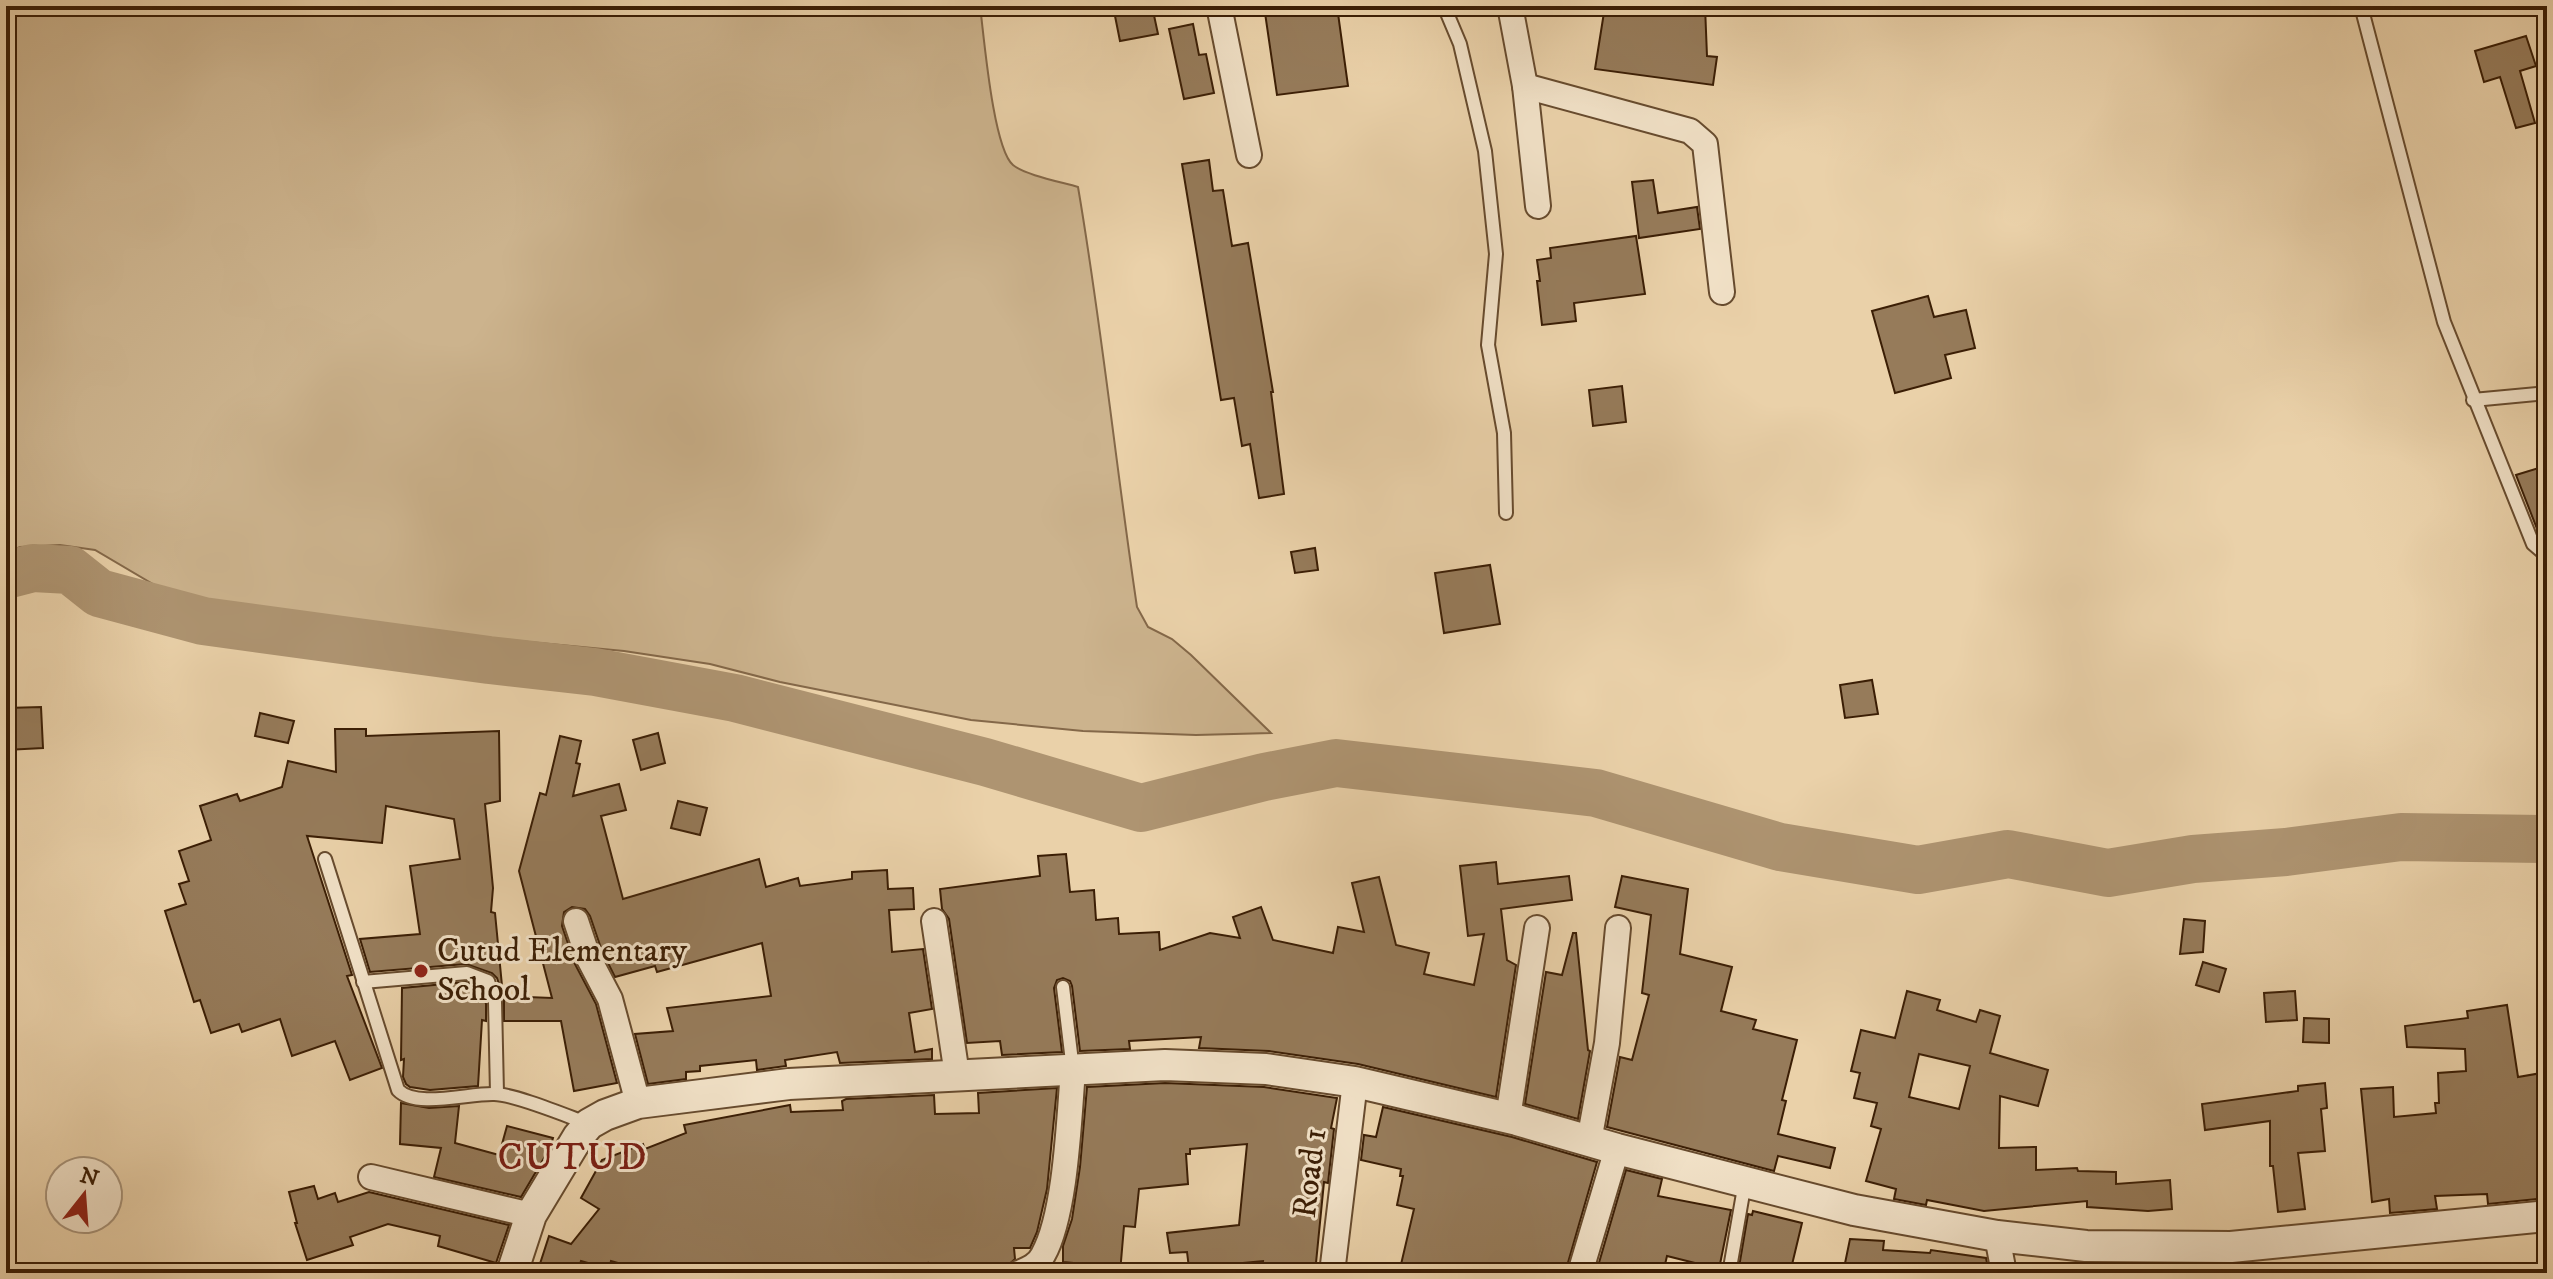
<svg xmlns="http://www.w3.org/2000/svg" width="2553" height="1279" viewBox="0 0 2553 1279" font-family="'IM FELL DW Pica',serif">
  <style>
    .green { fill: #ccb38d; stroke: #846849; stroke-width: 2 }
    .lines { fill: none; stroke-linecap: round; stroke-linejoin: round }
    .river { stroke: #ae9471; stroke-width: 48 }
    .building { fill: #967b5a; stroke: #3b1e05; stroke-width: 2; fill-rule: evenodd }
    .service-casing { stroke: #674b2e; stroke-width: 16 }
    .minor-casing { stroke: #674b2e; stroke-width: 28 }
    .tertiary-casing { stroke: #674b2e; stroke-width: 34 }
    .service { stroke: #f1e1c7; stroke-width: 12 }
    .minor { stroke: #f1e1c7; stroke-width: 24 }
    .tertiary { stroke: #f1e1c7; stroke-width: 30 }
    .poi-dot { fill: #8f2418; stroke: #f1e1c7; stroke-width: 3 }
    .labels { text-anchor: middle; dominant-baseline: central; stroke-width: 6; stroke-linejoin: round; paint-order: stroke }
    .poi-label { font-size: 34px; fill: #3b1e05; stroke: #f1e1c7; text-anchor: start }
    .street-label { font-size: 34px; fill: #3b1e05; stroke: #f1e1c7 }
    .quarter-label { font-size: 38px; letter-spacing: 2px; fill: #7a1f14; stroke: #f1e1c7 }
  </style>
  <rect width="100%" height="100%" fill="#ead1a9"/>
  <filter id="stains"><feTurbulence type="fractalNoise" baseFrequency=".0025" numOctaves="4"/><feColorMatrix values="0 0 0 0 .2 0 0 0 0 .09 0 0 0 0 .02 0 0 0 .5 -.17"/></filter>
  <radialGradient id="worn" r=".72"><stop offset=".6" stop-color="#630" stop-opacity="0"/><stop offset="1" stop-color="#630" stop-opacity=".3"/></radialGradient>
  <path class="green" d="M6,6H980C984,36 993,148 1013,165C1025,175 1061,182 1078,187C1102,327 1116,467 1137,607L1148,627L1172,639L1191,655L1271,733L1196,735L1083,731L971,720L780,682L710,664L624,651L231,614L180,600L95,550L60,545L20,547L6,553Z"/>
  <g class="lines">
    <polyline class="river" points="6,575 33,568 70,570 99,593 203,621 489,660 595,672 735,698 985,762 1141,808 1264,777 1336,763 1596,793 1780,847 1918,870 2008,854 2108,873 2193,859 2286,852 2401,837 2547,839"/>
  </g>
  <g class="building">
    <polygon points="1113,6 1152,6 1158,34 1120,41"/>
    <polygon points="1264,6 1337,6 1348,86 1277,95"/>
    <polygon points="1605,6 1705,6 1707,56 1717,57 1713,85 1595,69"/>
    <polygon points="1193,24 1199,55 1206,54 1214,93 1184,99 1169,29"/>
    <polygon points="2526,36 2536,66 2520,71 2535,123 2516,128 2500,77 2484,82 2475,51"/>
    <polygon points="1209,160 1213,191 1223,190 1232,246 1248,243 1273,392 1271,392 1284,494 1259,498 1250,444 1242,446 1234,398 1221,400 1182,164"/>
    <polygon points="1653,180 1658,213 1697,207 1700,229 1639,238 1632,182"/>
    <polygon points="1636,236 1645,294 1574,303 1576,321 1542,325 1537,281 1540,281 1537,260 1551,258 1550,248"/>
    <polygon points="1928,296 1934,317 1966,310 1975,348 1945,355 1951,378 1895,393 1872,311"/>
    <polygon points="1622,386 1626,422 1593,426 1589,390"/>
    <polygon points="2542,467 2547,485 2547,544 2541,539 2516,475"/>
    <polygon points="1315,548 1318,570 1295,573 1291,552"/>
    <polygon points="1490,565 1500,624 1444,633 1435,573"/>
    <polygon points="1872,680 1878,714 1845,718 1840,685"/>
    <polygon points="41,707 43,748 6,750 6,708"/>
    <polygon points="260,713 294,721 288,743 255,736"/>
    <polygon points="335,729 366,729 366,736 499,731 500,801 485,804 493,888 491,912 495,913 503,996 552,998 519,871 540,793 546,795 560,736 581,741 576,763 580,764 573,796 619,784 626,810 601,816 623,899 759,859 766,887 798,878 800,886 852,879 852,872 887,870 888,889 913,888 914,909 889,910 892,952 923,949 932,1009 909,1013 915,1052 932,1049 932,1059 840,1063 837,1052 785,1060 786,1066 757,1070 756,1060 700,1066 700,1071 686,1072 686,1079 648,1084 635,1034 673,1031 667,1008 771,996 762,943 657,972 655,966 615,977 602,951 590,916 585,909 572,907 564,912 562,926 575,964 596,1004 617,1083 574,1091 561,1021 504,1021 504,999 497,978 492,973 466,964 370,972 360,939 420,934 410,866 460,859 454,819 386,806 382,843 307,836 352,975 347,976 382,1068 350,1080 335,1041 292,1056 280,1019 242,1032 239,1024 211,1033 200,1000 194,1002 165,911 186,904 179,884 189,881 179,851 211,840 200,806 237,794 240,801 282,787 288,761 336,772"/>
    <polygon points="658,733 665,763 641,770 633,740"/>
    <polygon points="678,801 707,808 700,835 671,828"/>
    <polygon points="1066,854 1070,892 1094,890 1096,920 1118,918 1119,934 1159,932 1160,950 1210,933 1240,938 1233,917 1261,907 1273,940 1333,953 1338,927 1364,932 1352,883 1379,877 1396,945 1429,953 1424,974 1474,985 1484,934 1468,936 1460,866 1496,862 1498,884 1569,876 1572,900 1501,909 1507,960 1516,965 1496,1097 1358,1064 1269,1051 1199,1048 1201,1037 1129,1041 1130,1049 1080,1051 1072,986 1070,981 1063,978 1057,980 1054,988 1062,1052 1002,1055 1000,1041 967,1043 949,919 942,909 940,889 1040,876 1038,856"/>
    <polygon points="1622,876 1688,889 1680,954 1732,967 1721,1011 1756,1020 1753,1029 1797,1040 1782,1100 1786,1101 1778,1134 1835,1148 1830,1168 1778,1156 1774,1171 1607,1127 1620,1057 1632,1060 1649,995 1642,993 1651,915 1615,907"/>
    <polygon points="2184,919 2205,921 2203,952 2180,954"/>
    <polygon points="1573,933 1576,933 1588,1050 1590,1051 1578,1119 1525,1104 1546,972 1562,975"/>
    <polygon points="2203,962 2226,969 2219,992 2196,985"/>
    <polygon points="466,982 481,988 486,1004 486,1021 482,1020 478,1086 430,1090 410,1087 406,1084 403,1077 404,1059 401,1060 402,988"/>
    <path d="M1907,991L1940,1000L1937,1010L1976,1022L1980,1010L2000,1016L1990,1053L2048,1070L2038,1106L2000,1096L1999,1148L2036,1147V1170L2077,1168L2078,1171L2116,1172V1184L2170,1180L2172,1209L2148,1211L2087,1207V1201L1984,1211L1927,1200L1926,1205L1894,1199L1896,1189L1866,1181L1881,1129L1871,1126L1877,1103L1854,1098L1860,1073L1851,1071L1861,1030L1895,1038ZM1919,1054L1970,1066L1959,1109L1909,1097Z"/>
    <polygon points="2295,991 2297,1020 2266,1022 2264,993"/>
    <polygon points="2507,1005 2518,1077 2547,1072 2547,1198 2488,1204 2487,1194 2435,1196 2437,1209 2390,1213 2389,1199 2372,1202 2361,1089 2393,1087 2394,1117 2436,1113 2435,1103 2439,1103 2438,1073 2466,1071 2465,1049 2407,1047 2405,1026 2468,1018 2467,1011"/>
    <polygon points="2304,1018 2329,1019 2329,1043 2303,1042"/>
    <polygon points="1165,1083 1264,1087 1337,1098 1331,1128 1334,1129 1328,1183 1324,1182 1315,1273 1262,1273 1263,1261 1189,1268 1187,1252 1170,1253 1167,1233 1239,1225 1247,1144 1190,1149 1190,1154 1186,1154 1188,1184 1139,1189 1135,1227 1124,1226 1120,1273 1077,1273 1085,1264 1063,1262 1063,1246 1072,1219 1080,1167 1087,1087"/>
    <polygon points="2325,1083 2327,1108 2321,1109 2325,1151 2298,1153 2305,1209 2278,1212 2273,1166 2270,1166 2270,1121 2205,1130 2202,1104 2298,1091 2298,1086"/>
    <polygon points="1057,1088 1047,1189 1037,1232 1030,1248 1014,1248 1015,1259 1006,1267 954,1269 928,1268 928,1263 871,1270 871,1267 840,1273 653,1273 611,1261 609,1269 581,1261 577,1273 537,1273 549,1236 571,1244 599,1209 581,1198 602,1160 643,1144 645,1149 686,1133 684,1125 790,1105 791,1112 843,1110 842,1101 846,1099 934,1095 935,1114 979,1113 978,1093"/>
    <polygon points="401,1103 429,1108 459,1106 455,1143 499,1155 507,1126 553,1138 550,1148 521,1197 434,1177 441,1148 400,1144"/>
    <polygon points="1383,1107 1512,1137 1597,1162 1565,1273 1399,1273 1414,1209 1397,1205 1403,1176 1400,1176 1401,1169 1361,1160 1364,1135 1376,1137"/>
    <polygon points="1626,1170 1662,1179 1658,1196 1731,1210 1719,1269 1667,1256 1663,1273 1596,1273"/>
    <polygon points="314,1186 318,1199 335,1193 338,1202 369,1192 509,1225 496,1263 438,1246 440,1236 388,1224 350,1237 353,1245 307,1260 295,1223 297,1223 289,1192"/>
    <polygon points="1753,1211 1802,1223 1790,1273 1738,1273 1748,1214 1752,1215"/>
    <polygon points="1850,1239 1884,1241 1883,1250 1930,1253 1931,1250 1986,1258 1989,1273 1843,1273"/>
  </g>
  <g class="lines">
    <g class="service-casing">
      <g id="service">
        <polyline points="1444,6 1460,44 1485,151 1496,254 1488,345 1504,433 1506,513"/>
        <polyline points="2361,6 2444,322 2533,544 2547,556"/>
        <polyline points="2473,400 2547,393"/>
        <path d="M325,859L398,1090C416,1109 469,1093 494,1094C514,1094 567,1116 589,1124"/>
        <polyline points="363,982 467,973 488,981 495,1002 497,1093"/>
        <polyline points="1063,987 1073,1070"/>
        <polyline points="1727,1273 1730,1268 1745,1182"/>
      </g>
    </g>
    <g class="minor-casing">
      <g id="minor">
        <polyline points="1219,6 1249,155"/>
        <polyline points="1510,6 1525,86 1538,206"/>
        <polyline points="1525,86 1690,131 1705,144 1722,292"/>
        <polyline points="576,921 588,957 610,999 638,1103"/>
        <polyline points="934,921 957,1075"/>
        <polyline points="1508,1118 1537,928"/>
        <polyline points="1589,1141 1607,1043 1618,928"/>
        <polyline points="371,1177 531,1215"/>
        <polyline points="1997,1236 2004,1273"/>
        <path d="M1019,1273C1029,1269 1038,1265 1043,1255C1066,1214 1069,1118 1073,1070"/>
        <polyline points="1332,1273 1355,1082"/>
        <polyline points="1580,1273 1617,1149"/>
      </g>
    </g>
    <g class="tertiary-casing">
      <polyline id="tertiary" points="512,1273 531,1215 578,1137 589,1124 605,1115 638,1103 789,1084 1165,1065 1266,1069 1355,1082 1517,1120 1617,1149 1854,1210 1997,1236 2086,1246 2231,1247 2547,1216"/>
    </g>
    <use href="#service" class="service"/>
    <use href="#minor" class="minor"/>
    <use href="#tertiary" class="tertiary"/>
  </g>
  <circle class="poi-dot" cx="421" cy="971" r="8"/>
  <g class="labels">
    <g class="poi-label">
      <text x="437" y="951">Cutud Elementary<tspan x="437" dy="39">School</tspan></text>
    </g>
    <g class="street-label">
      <text transform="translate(1310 1173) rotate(-83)">Road 1</text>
    </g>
    <g class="quarter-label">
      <text x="573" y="1158">CUTUD</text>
    </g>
  </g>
  <rect width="2553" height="1279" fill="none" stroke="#ead1a9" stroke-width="32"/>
  <rect x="8" y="8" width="2537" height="1263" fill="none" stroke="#3b1e05" stroke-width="4"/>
  <rect x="16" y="16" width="2521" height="1247" fill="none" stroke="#3b1e05" stroke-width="2"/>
  <g transform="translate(84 1195) rotate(17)"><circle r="38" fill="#f1e1c7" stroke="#a89379" stroke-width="2"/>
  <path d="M0-6L14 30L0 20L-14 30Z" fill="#8f2418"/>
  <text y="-12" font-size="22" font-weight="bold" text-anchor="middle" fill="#3b1e05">N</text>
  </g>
  <rect width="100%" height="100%" filter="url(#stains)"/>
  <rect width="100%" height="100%" fill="url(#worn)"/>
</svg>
